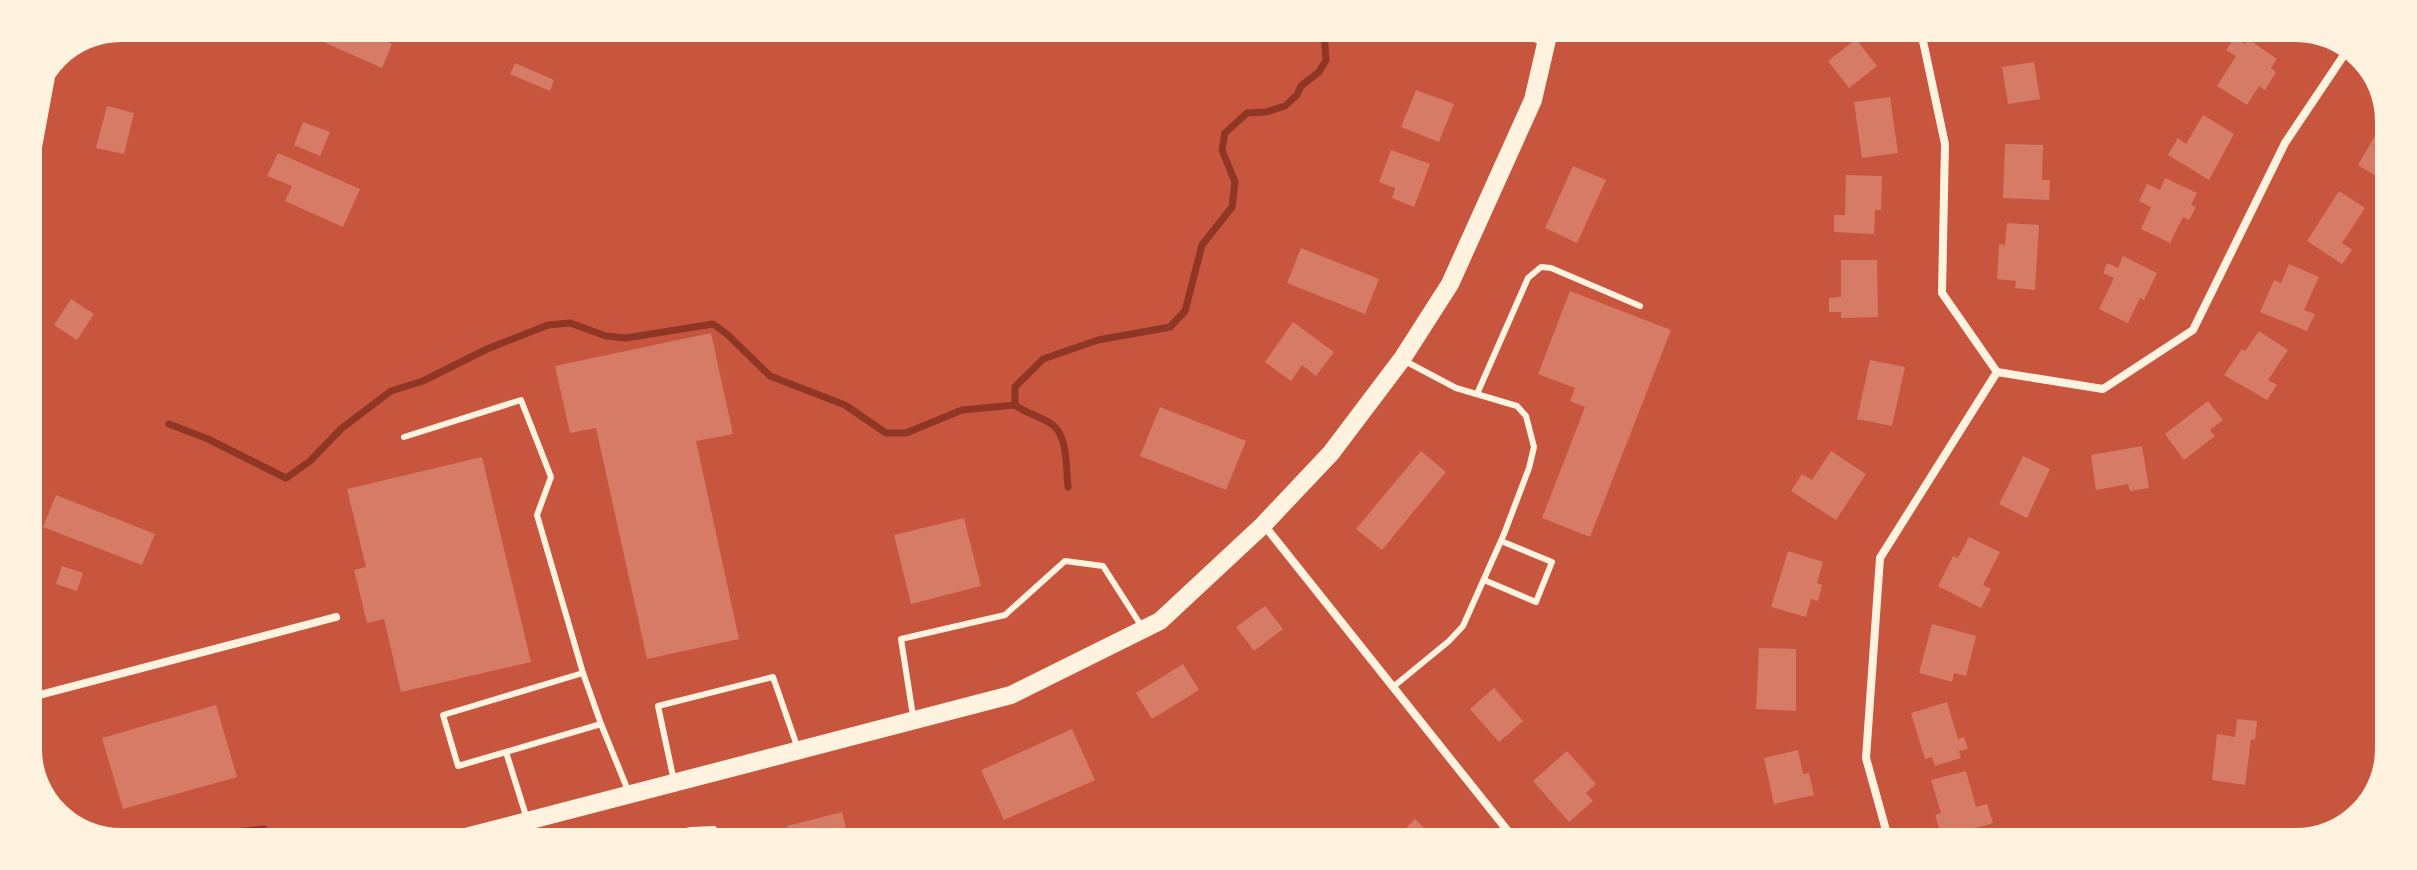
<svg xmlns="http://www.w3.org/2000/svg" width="2417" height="870" viewBox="0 0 2417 870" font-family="'Asap Condensed',sans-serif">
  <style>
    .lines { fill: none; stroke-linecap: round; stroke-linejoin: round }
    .stream { stroke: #8f3625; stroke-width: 7 }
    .building { fill: #d67c66 }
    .service { stroke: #fff3e0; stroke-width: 6 }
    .minor { stroke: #fff3e0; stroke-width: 8 }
    .tertiary { stroke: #fff3e0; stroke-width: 14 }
    .primary { stroke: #fff3e0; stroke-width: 18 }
  </style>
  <rect width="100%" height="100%" fill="#c8553d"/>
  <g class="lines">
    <g class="stream">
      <polyline points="169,424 208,439 286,478 310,461 342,428 391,391 423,381 487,349 548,325 570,323 606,336 626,338 713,324 728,335 770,376 845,405 886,433 906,433 962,410 1015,405"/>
      <path d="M1068,487C1066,469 1068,439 1054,426C1044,417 1026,414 1015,405V387L1043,359L1098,340L1170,327L1185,311L1202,245L1232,207L1235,182L1222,150L1225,133L1247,113L1266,112L1285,106L1297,95L1301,86L1319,72L1326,60L1324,31"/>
      <polyline points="217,837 236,832 264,829"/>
    </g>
  </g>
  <g class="building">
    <polygon points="303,28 363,29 362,31 392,44 382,68 301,32"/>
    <polygon points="1731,31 1789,32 1788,38 1731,34"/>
    <polygon points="2235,37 2245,44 2248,39 2277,59 2271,68 2276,72 2265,90 2259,86 2247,105 2217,86 2236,56 2226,50"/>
    <polygon points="1856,39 1877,66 1849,88 1828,61"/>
    <polygon points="2034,62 2040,99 2008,104 2002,67"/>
    <polygon points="515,63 554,80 550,91 510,74"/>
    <polygon points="1416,90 1454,104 1439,142 1401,127"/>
    <polygon points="1890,97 1898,153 1862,158 1854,102"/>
    <polygon points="107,106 134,113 124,154 96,148"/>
    <polygon points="2203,115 2234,134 2209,180 2168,155 2178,138 2186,144"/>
    <polygon points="303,122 330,132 320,156 294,145"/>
    <polygon points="2380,127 2389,132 2388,183 2358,165"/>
    <polygon points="2005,144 2043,145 2042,180 2050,180 2049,200 2003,198"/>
    <polygon points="1391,150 1430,164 1414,207 1392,198 1395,188 1379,182"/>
    <polygon points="278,153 360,189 343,227 285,201 292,186 267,176"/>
    <polygon points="1573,166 1606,180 1577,243 1545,228"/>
    <polygon points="1846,175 1882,176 1881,210 1875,210 1874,234 1834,232 1834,215 1845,215"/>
    <polygon points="2165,178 2197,193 2191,205 2196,207 2189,220 2183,217 2170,243 2141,229 2151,207 2139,201 2147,184 2160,190"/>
    <polygon points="2339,191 2365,208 2342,243 2352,250 2342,264 2307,241"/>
    <polygon points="2007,223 2039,225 2035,290 2015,288 2016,281 1997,279 1999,244 2005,245"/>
    <polygon points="1301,248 1379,279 1365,314 1287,283"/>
    <polygon points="2123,256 2157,273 2144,300 2140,298 2128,323 2099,309 2114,278 2103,273 2107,263 2118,268"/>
    <polygon points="1841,260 1877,260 1878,317 1841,318 1841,312 1829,312 1829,298 1841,297"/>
    <polygon points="2289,264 2319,277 2304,310 2315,314 2307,331 2260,312 2274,280 2281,283"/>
    <polygon points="1570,291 1671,330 1590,537 1542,518 1585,407 1570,401 1575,388 1538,374"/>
    <polygon points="71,299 94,314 77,340 54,325"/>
    <polygon points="1293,322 1334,352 1316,376 1302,365 1291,381 1265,362"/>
    <polygon points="2259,331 2288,350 2268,380 2277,385 2267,400 2224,375 2242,349 2245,351"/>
    <polygon points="711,333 733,434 696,441 739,639 647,659 596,428 570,433 555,366"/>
    <polygon points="1870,360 1905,367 1892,426 1857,419"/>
    <polygon points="2208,401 2223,420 2210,430 2215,436 2184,460 2165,434"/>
    <polygon points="1160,407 1246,441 1226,490 1140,456"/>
    <polygon points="2142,446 2149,488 2130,491 2128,484 2096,490 2091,455"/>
    <polygon points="1421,451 1446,472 1382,550 1356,529"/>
    <polygon points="1831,451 1866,474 1836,520 1791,491 1802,474 1812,480"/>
    <polygon points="2023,456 2050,469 2027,518 1999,504"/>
    <polygon points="482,457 531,662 401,692 384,619 367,623 354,570 366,567 347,489"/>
    <polygon points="56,495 155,534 142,565 43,527"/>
    <polygon points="964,518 981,586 911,604 894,535"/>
    <polygon points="1969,537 2000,552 1983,585 1991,589 1981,608 1938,586 1953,556 1958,558"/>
    <polygon points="1788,551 1823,562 1817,583 1822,585 1818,601 1811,599 1806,617 1771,607"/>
    <polygon points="62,566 83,573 77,591 56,584"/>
    <polygon points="1265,606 1283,629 1254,651 1236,627"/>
    <polygon points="1932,624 1976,636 1966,676 1954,673 1952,682 1919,673"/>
    <polygon points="1759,648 1796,649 1796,711 1756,709"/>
    <polygon points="1183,664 1199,690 1152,719 1136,693"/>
    <polygon points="1494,688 1523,721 1499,742 1470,709"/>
    <polygon points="1947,702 1958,739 1964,737 1968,749 1959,751 1961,758 1935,766 1932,757 1925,759 1911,713"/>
    <polygon points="216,705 237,777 123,809 102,738"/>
    <polygon points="2237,719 2257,721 2255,740 2251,739 2245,785 2212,780 2217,734 2235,737"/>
    <polygon points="1072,729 1095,780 1004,820 981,770"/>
    <polygon points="1798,750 1803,774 1809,773 1814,795 1774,804 1764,758"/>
    <polygon points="1567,751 1596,784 1586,793 1593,801 1569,822 1533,781"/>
    <polygon points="1966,771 1976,807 1987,804 1993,823 1942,838 1935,815 1941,813 1931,780"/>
    <polygon points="842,812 849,839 790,839 787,826"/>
    <polygon points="1415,819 1436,840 1394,840"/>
    <polygon points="1823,829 1827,841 1790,841 1790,840"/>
  </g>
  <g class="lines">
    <g class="service">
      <polyline points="1518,31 1543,43"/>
      <polyline points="1477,394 1528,278 1541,267 1551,268 1640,306"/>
      <polyline points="404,437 521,400 551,477 537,515 583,673"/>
      <polyline points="1484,580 1536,602 1552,562 1501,541"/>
      <polyline points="1393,687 1449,641 1463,626 1504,534 1529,468 1534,447 1526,416 1517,406 1456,388 1405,361"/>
      <polyline points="913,716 901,639 1005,615 1065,561 1103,566 1142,627"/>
      <polyline points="506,752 458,766 443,715 583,673 601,724"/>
      <polyline points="674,781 658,706 773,677 797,746"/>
      <polyline points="533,838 506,752 601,724 629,793"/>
      <polyline points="656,838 691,830 714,829 717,839"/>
    </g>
    <g class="minor">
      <polyline points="1915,32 1923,41 1945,144 1942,293 1997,372 2103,389 2193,330 2285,143 2348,49"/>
      <polyline points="1264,525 1515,840"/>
      <polyline points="28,698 336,617"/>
      <polyline points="1889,841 1866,758 1880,558 1997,372"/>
    </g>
    <polyline class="tertiary" points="28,185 50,66"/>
    <polyline class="primary" points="462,838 1011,695 1160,621 1263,525 1331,453 1402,359 1450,284 1533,100 1549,31"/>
  </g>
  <path d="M0 0H2417V870H0ZM121 42H2296A79 79 0 0 1 2375 121V749A79 79 0 0 1 2296 828H121A79 79 0 0 1 42 749V121A79 79 0 0 1 121 42Z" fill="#fff3e0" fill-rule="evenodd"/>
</svg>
